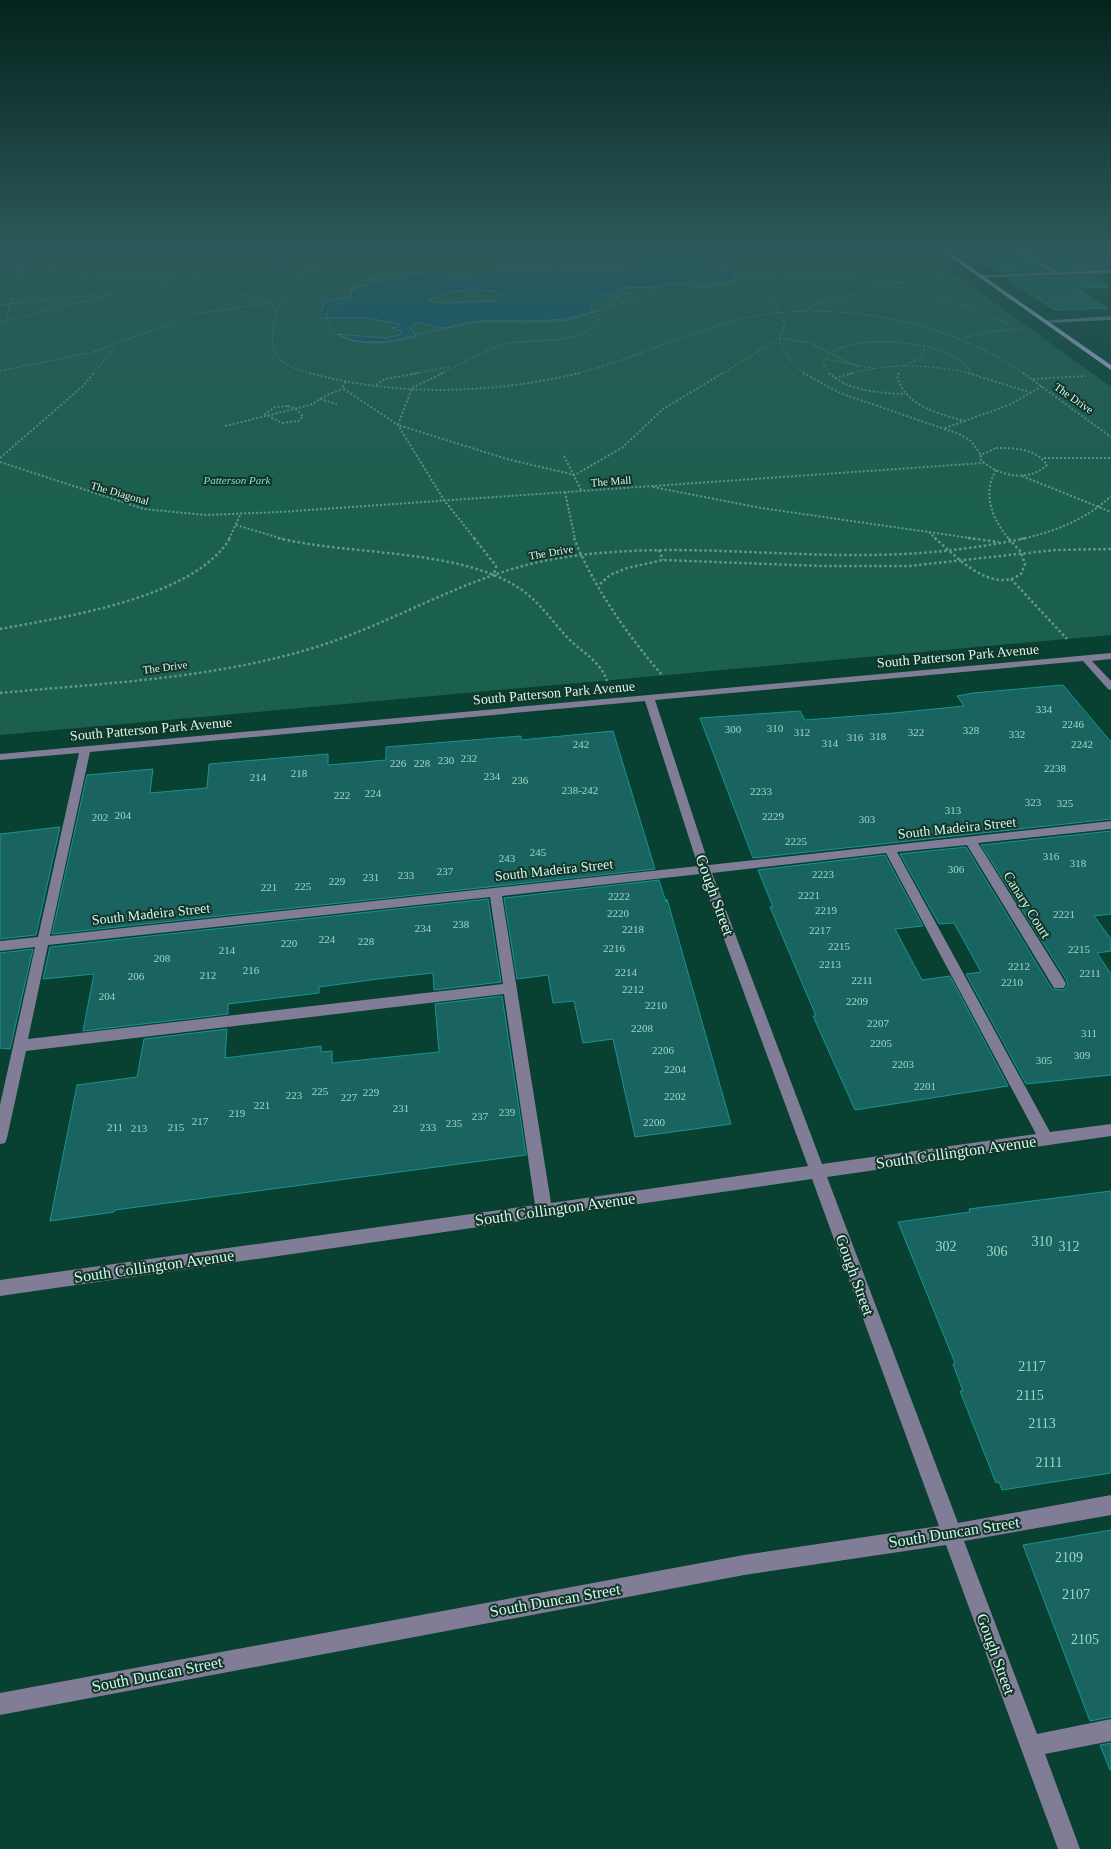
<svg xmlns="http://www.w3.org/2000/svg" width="1111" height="1849" viewBox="0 0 1111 1849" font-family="'Times New Roman',serif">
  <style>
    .green { fill: #1b604e }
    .water { fill: #035979; stroke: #408a9b; fill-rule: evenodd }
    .building { fill: #196360; stroke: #169692 }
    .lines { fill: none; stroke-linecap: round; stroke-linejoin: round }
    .path-far2 { stroke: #669889; stroke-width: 1; stroke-dasharray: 2 2; stroke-linecap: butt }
    .path-far1 { stroke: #669889; stroke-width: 2; stroke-dasharray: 2 2; stroke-linecap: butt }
    .path { stroke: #669889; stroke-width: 2.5; stroke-dasharray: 2.5 2.5; stroke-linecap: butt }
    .minor { fill: #817d97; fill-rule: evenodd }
    .major { fill: #cbc4f9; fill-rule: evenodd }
    .labels { text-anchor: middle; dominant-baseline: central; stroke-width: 4; stroke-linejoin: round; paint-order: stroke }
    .far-street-label { font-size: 11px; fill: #cffbeb; stroke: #143329 }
    .far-park-label { font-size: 11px; font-style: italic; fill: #77eac7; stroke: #143329 }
    .number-label { font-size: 11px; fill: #a2d5c8 }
    .street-label { font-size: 14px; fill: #cffbeb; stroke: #143329 }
    .near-number-label { font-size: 14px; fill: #a2d5c8 }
    .near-street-label { font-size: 16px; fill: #cffbeb; stroke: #143329 }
  </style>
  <rect width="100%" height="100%" fill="#084032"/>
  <polygon class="green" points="0,246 916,246 1111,387 1111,635 0,735"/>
  <path class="water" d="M643,266C662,266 726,261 737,277L732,281L720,284H669L655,287L619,288L617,292C604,293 599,298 591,308L593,312C555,325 516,319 477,321C465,322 454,327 442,328C432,328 419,317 410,328L416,336C389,344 362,347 337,334L387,338L402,334L401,331L392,328L399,327L400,324L368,318H324L319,313L323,309V302L350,297L352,289L373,282L374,280L369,279L413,273L464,277L511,270L558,268L593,271ZM471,289L494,291L502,295L499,300L493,301L440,303L427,301L442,294Z"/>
  <g class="building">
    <polygon points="958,246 1008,246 1045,270 999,272"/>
    <polygon points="1018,246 1108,246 1108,267 1058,270"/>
    <polygon points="1091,276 1110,287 1076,288 1107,308 1055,310 1008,279"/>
    <polygon points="1063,685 1111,742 1111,819 753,858 700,718 800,711 805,720 894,713 964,706 957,696 973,693"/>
    <polygon points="613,731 655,869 52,934 87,775 153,769 150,793 207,788 209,764 328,754 328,765 386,760 386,747 521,736 521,740"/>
    <polygon points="60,827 36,935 0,939 0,834"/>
    <polygon points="1111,831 1111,914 1094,916 1111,939 1111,951 1097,953 1111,974 1111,1075 1026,1084 966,974 981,972 954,923 939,924 900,854 966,847 1052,989 1064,990 1068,985 1066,979 981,845"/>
    <polygon points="885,855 923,926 895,929 922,980 950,976 1008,1086 855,1110 813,1016 816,1016 770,907 773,907 758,870"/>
    <polygon points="659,880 666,902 667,899 731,1124 635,1137 613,1039 583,1043 574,1001 553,1003 548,975 517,979 504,898"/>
    <polygon points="488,899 501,982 434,990 433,973 378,979 319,987 319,993 228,1004 228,1014 83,1031 94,974 43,979 50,947"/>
    <polygon points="33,949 10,1049 0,1048 0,953"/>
    <polygon points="502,996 526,1155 115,1210 114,1212 50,1221 77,1085 137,1077 144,1039 227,1029 225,1058 321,1046 321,1052 332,1051 332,1063 439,1052 435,1004"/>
    <polygon points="1111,1191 1111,1473 1002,1490 999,1482 996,1483 960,1391 963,1391 953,1364 955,1363 898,1222 970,1212 969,1209"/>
    <polygon points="1111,1530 1111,1717 1090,1721 1023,1545"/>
    <polygon points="1111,1743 1111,1770 1110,1770 1100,1745"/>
  </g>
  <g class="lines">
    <g class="path-far2">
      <polyline points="296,246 322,252 383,258 715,246"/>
      <path d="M771,246L748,263V266L774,302L785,323C784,327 780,334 780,338C781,352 796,366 805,374"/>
      <polyline points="350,255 361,246"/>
      <polyline points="426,257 444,264"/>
      <polygon points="455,263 532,266 697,265 735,272 740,277 729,284 663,291 568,320 528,323 476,322 384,342 351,341 335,333 326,319 329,307 350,299 352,289"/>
      <polyline points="0,269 153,276 324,265 375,259"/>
      <polyline points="50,272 69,253 85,246"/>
      <polyline points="196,274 205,255 202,246"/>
      <path d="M738,274C844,273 916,283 1014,326"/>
      <polyline points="123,275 132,261"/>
      <polyline points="898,283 949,279"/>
      <polyline points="163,286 166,276"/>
      <path d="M0,305C33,301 66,298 99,294C162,286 219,275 277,309C268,350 268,362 313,374"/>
      <path d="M613,307L609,303C622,291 639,291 655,291"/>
      <path d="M277,309C285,286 298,276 320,267"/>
      <polyline points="800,312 817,304 892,284"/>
      <polyline points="6,319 20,270 41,246"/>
      <polyline points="0,322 113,294"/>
      <polyline points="963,338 990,332 1021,329"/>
      <polyline points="825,359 871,368"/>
      <polyline points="902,366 921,358 924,347"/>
      <polyline points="0,371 93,352 196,314 268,303"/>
      <polyline points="93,374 116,346"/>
      <polyline points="412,374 449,367"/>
      <path d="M440,374C460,364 481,352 503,345C529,336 589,349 601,316L596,314"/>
      <path d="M575,374C632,360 684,333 741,319C831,298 950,320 1024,374"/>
      <polyline points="721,374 780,338 810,343 858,367"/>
      <path d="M830,374L823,362C826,359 830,354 834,351C864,334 934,342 962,361C966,364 968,369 971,373"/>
      <path d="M849,374C889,362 933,365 974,374"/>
      <polyline points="899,374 903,368"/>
    </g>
    <g class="path-far1">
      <path d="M309,373C397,397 491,394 580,373"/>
      <polyline points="443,373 412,388 398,425 507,459 575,475 623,447 663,409 723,373"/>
      <polyline points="803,373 840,393 959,434 971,441 981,455"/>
      <path d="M829,373C848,391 879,393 905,394"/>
      <path d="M899,373L897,376C905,406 937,413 964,421"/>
      <polyline points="968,373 1032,393"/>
      <polyline points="1023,373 1111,437"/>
      <polyline points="835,378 853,373"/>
      <polyline points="1033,379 1086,376"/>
      <polyline points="346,382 343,386 344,389 398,425 444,500 475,539"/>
      <polyline points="376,385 385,379 419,373"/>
      <polyline points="320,399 337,404"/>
      <polygon points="288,406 296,409 303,416 299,421 282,423 265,414 275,407"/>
      <polyline points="225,426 310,405 329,394 344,389"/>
      <polyline points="945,428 1009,405 1042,386"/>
      <path d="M996,448C1014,448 1036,448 1047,465C1028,483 997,476 980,459L981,455Z"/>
      <polyline points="564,456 581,490"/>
      <polyline points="0,458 84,385 94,373"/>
      <polyline points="1044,458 1111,458"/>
      <polyline points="0,462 144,509 205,515 280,512 983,463"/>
      <path d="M996,470C982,494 992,519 1009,539"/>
      <polyline points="1022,476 1111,512"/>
      <polyline points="653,487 761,508 977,539"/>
      <polyline points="565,492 575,539"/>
      <polyline points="236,525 283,539"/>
      <polyline points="929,532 936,539"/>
      <polyline points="229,539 240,515"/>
      <path d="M1021,539C1054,532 1087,519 1111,496"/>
    </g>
    <g class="path">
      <path d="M278,538C351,556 462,548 522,590C540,603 552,621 567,637C581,652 600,660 607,681"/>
      <polyline points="474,538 496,566 494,574"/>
      <path d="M574,538C593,586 628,636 662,675"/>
      <path d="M935,538C955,556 992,595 1021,574L1025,564L1021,552L1008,538"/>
      <polyline points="968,538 999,542"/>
      <polyline points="659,550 663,560"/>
      <polyline points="1011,579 1067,639"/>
      <polyline points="600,584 610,575 627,568 663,560 821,566 909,566 1055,550 1111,549"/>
      <path d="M0,629C64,617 195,598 230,538"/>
      <path d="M0,693C104,683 211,679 313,648C395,623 468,574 554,559C658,541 761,556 865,555C920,555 974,549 1027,538"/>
    </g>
    <g class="minor">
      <polygon points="1010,246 1015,246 1058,272 1111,269 1111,273 980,278 982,275 1051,272"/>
      <polygon points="1111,316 1111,320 1045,323 1042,321"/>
      <path d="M1111,653V659L1092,661L1111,681V690L1108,689L1083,661L655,700L709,865L1111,821V829L978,843L1064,980L1066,984L1064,988H1054L967,845L897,852L1050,1132L1111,1124V1136L827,1177L958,1523L1111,1495V1515L964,1541L1037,1734L1111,1719V1741L1045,1754L1080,1849H1058L946,1545L744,1575L0,1715V1693L744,1555L939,1526L812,1179L0,1296V1280L535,1205L504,994L26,1051L7,1138L5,1143L0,1144V1105L35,947L0,951V941L38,937L79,753L0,760V754ZM645,701L698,866L50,936L90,752ZM886,853L1036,1134L822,1164L712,873ZM700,874L808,1166L551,1203L502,896ZM490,897L503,984L28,1039L48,945Z"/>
    </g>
    <polygon class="major" points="935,246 940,246 1111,365 1111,370"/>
  </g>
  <linearGradient id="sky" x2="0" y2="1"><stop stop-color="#04231c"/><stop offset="0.49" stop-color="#2c595a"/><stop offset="1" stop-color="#2c595a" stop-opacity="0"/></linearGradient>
  <rect width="1111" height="505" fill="url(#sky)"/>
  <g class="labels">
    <g class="far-street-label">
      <text transform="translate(1074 398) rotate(35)">The Drive</text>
      <text transform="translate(611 481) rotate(-4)">The Mall</text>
      <text transform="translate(120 493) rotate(16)">The Diagonal</text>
      <text transform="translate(551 552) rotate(-10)">The Drive</text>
      <text transform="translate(165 667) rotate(-7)">The Drive</text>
    </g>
    <g class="far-park-label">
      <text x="237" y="480">Patterson Park</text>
    </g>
    <g class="number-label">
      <text x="1044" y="709">334</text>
      <text x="1073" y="724">2246</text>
      <text x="775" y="728">310</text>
      <text x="733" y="729">300</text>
      <text x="971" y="730">328</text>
      <text x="802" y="732">312</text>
      <text x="916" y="732">322</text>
      <text x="1017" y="734">332</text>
      <text x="878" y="736">318</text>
      <text x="855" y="737">316</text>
      <text x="830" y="743">314</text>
      <text x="581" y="744">242</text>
      <text x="1082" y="744">2242</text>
      <text x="469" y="758">232</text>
      <text x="446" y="760">230</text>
      <text x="398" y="763">226</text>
      <text x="422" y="763">228</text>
      <text x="1055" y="768">2238</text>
      <text x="299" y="773">218</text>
      <text x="492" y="776">234</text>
      <text x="258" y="777">214</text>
      <text x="520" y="780">236</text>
      <text x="580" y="790">238-242</text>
      <text x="761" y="791">2233</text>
      <text x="373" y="793">224</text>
      <text x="342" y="795">222</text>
      <text x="1033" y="802">323</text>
      <text x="1065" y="803">325</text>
      <text x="953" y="810">313</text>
      <text x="123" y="815">204</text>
      <text x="773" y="816">2229</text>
      <text x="100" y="817">202</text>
      <text x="867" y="819">303</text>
      <text x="796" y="841">2225</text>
      <text x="538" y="852">245</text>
      <text x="1051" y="856">316</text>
      <text x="507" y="858">243</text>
      <text x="1078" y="863">318</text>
      <text x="956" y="869">306</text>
      <text x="445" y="871">237</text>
      <text x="823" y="874">2223</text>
      <text x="406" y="875">233</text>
      <text x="371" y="877">231</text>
      <text x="337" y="881">229</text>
      <text x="303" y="886">225</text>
      <text x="269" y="887">221</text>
      <text x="809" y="895">2221</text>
      <text x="619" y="896">2222</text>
      <text x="826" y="910">2219</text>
      <text x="618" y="913">2220</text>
      <text x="1064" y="914">2221</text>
      <text x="461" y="924">238</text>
      <text x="423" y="928">234</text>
      <text x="633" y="929">2218</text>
      <text x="820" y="930">2217</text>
      <text x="327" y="939">224</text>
      <text x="366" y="941">228</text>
      <text x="289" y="943">220</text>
      <text x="839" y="946">2215</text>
      <text x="614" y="948">2216</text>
      <text x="1079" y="949">2215</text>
      <text x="227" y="950">214</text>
      <text x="162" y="958">208</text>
      <text x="830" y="964">2213</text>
      <text x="1019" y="966">2212</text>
      <text x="251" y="970">216</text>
      <text x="626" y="972">2214</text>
      <text x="1090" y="973">2211</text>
      <text x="208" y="975">212</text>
      <text x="136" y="976">206</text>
      <text x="862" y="980">2211</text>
      <text x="1012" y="982">2210</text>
      <text x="633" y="989">2212</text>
      <text x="107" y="996">204</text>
      <text x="857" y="1001">2209</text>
      <text x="656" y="1005">2210</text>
      <text x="878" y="1023">2207</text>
      <text x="642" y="1028">2208</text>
      <text x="1089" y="1033">311</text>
      <text x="881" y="1043">2205</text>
      <text x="663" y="1050">2206</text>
      <text x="1082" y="1055">309</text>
      <text x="1044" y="1060">305</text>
      <text x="903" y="1064">2203</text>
      <text x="675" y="1069">2204</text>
      <text x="925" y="1086">2201</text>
      <text x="320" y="1091">225</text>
      <text x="371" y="1092">229</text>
      <text x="294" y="1095">223</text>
      <text x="675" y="1096">2202</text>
      <text x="349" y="1097">227</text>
      <text x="262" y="1105">221</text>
      <text x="401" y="1108">231</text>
      <text x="507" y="1112">239</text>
      <text x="237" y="1113">219</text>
      <text x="480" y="1116">237</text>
      <text x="200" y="1121">217</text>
      <text x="654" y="1122">2200</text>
      <text x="454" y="1123">235</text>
      <text x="115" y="1127">211</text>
      <text x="176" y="1127">215</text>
      <text x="428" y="1127">233</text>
      <text x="139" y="1128">213</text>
    </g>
    <g class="street-label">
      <text transform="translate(958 656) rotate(-5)">South Patterson Park Avenue</text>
      <text transform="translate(554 693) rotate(-5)">South Patterson Park Avenue</text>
      <text transform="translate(151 729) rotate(-5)">South Patterson Park Avenue</text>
      <text transform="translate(957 828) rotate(-6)">South Madeira Street</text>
      <text transform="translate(554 870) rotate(-6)">South Madeira Street</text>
      <text transform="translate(1027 905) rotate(58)">Canary Court</text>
      <text transform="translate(151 914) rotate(-6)">South Madeira Street</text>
    </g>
    <g class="near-number-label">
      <text x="1042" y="1241">310</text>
      <text x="946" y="1246">302</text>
      <text x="1069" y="1246">312</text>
      <text x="997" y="1251">306</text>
      <text x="1032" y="1366">2117</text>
      <text x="1030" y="1395">2115</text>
      <text x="1042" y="1423">2113</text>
      <text x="1049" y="1462">2111</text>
      <text x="1069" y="1557">2109</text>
      <text x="1076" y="1594">2107</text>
      <text x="1085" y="1639">2105</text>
    </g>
    <g class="near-street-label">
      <text transform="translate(715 895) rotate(70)">Gough Street</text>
      <text transform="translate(956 1152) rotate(-8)">South Collington Avenue</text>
      <text transform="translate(555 1209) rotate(-8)">South Collington Avenue</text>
      <text transform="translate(154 1266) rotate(-8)">South Collington Avenue</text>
      <text transform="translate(855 1275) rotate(70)">Gough Street</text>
      <text transform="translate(954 1532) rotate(-9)">South Duncan Street</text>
      <text transform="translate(555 1600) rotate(-10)">South Duncan Street</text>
      <text transform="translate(996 1654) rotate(70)">Gough Street</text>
      <text transform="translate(157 1674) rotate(-11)">South Duncan Street</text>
    </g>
  </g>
</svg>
